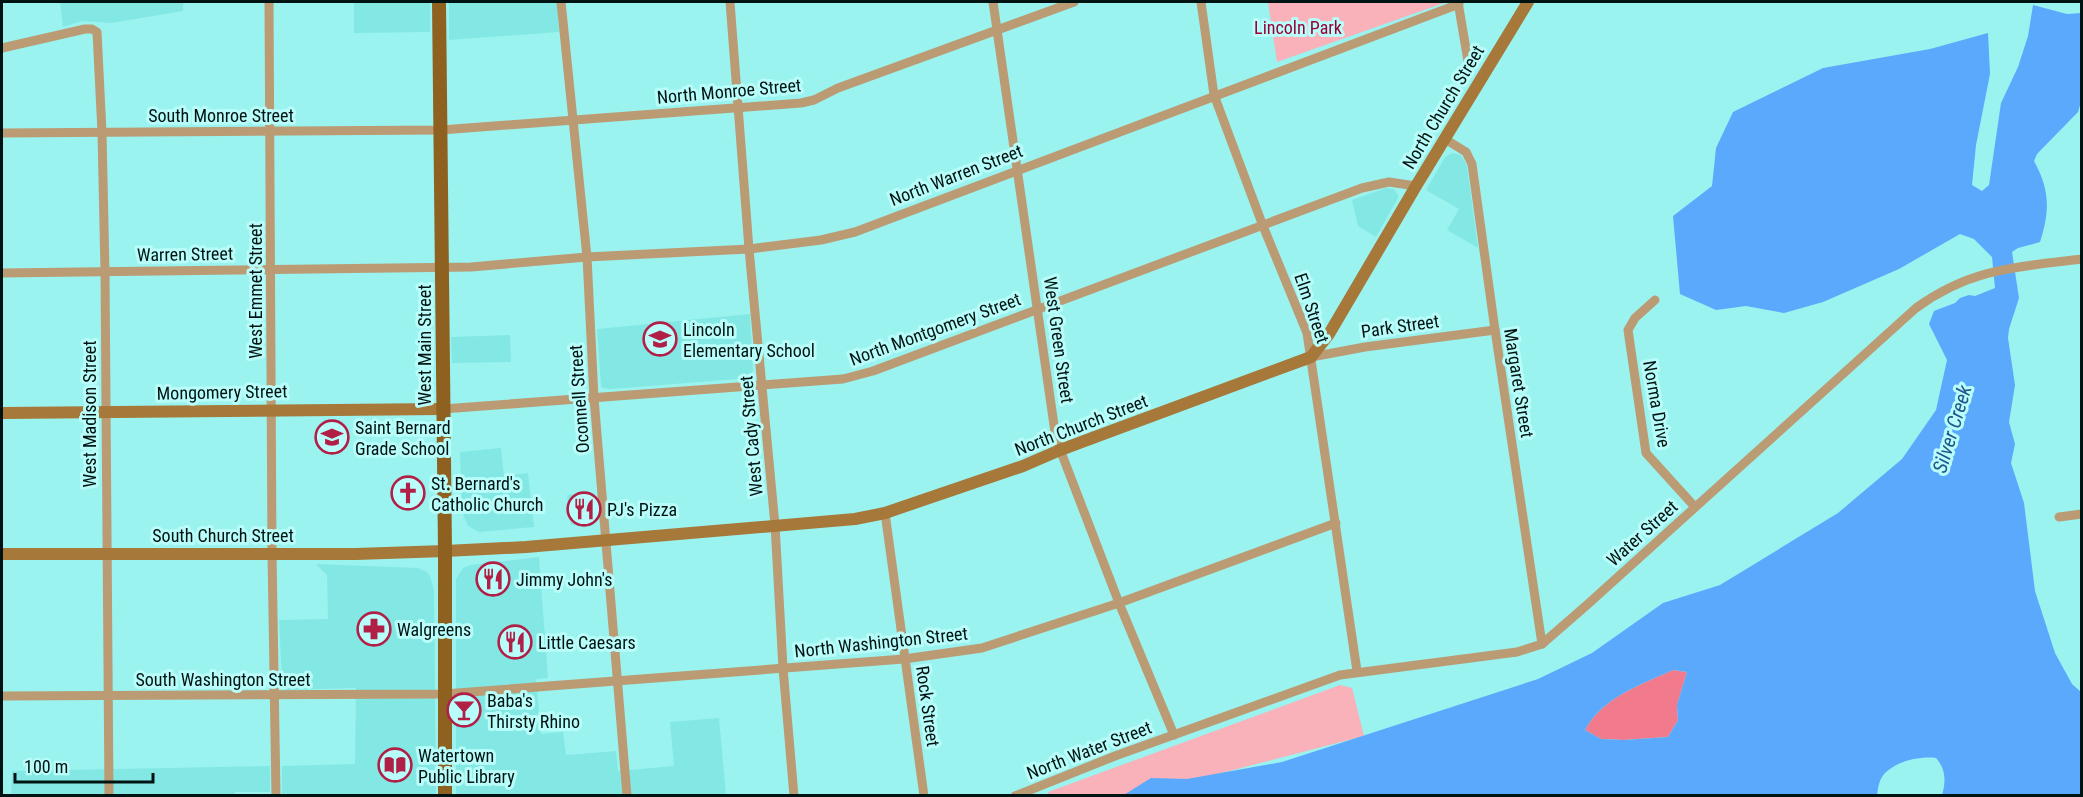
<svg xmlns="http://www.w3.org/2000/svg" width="2083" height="797" viewBox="0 0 2083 797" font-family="'Roboto Condensed',sans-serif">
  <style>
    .built { fill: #83e8e3 }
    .green { fill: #f9b2ba }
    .forest { fill: #f17b8d }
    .water { fill: #5ba9fc; fill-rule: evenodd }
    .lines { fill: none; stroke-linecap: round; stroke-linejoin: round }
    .street { stroke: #bb9b74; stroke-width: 9 }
    .secondary { stroke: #a67839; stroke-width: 12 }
    .primary { stroke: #8f6120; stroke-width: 14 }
    .labels { text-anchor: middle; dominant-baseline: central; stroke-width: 6; stroke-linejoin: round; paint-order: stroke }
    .park-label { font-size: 18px; fill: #990037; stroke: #b8fdf9 }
    .street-label { font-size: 18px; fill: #001313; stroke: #b8fdf9 }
    .poi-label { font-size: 18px; fill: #001313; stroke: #b8fdf9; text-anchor: start }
    .water-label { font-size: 20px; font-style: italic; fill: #21558b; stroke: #b8fdf9 }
  </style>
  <rect width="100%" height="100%" fill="#9bf3ef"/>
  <g class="built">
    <polygon points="60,2 183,2 183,11 111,23 82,21 63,27"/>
    <polygon points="354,2 430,2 430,32 354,33"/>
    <polygon points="449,2 557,2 559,32 449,40"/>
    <polygon points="1452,153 1461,155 1467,166 1478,248 1447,230 1459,209 1426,190 1445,157"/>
    <polygon points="1386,188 1394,189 1398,195 1398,198 1376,237 1358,226 1352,200"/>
    <polygon points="750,314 753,370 750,378 611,389 602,388 601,385 597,329"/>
    <polygon points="510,335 511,362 452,363 451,337"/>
    <polygon points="501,448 504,476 528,473 534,527 479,532 468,526 462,512 460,452"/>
    <polygon points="593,493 594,522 571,525 567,495"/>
    <polygon points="539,557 548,678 536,679 541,734 563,732 566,755 616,751 618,771 674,766 670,722 719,718 726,795 456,796 456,579 463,568 471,565"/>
    <polygon points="316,564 418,568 427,572 430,576 434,590 436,795 282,795 282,766 355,764 356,688 286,690 282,682 279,620 328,619 327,575"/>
    <polygon points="270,766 270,792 235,792 234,796 11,796 12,771"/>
  </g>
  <g class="green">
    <polygon points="1268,2 1447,2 1277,62"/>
    <polygon points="1340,685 1352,688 1364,736 1187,782 1125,795 1049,796 1048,792"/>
  </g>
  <path class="forest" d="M1673,670L1687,672L1677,705L1678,720L1668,737L1624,740L1601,739L1585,730C1603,697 1640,685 1673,670Z"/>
  <path class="water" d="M2033,5L2067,14L2081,13V102L2078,112L2037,154L2034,161C2050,190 2050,211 2040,242L2018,248L2012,252L2019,298L2009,329L2008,338L2015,385L2009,422L2015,444L2011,463L2024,503L2035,591L2055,653L2072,684L2081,692V795H1942C1946,782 1946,769 1936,758C1920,756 1897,761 1885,773C1879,779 1878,788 1877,796H1122L1151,778L1187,779L1282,762L1538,679L1592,653L1663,603L1720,585L1838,513L1902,459L1936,410L1947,360L1929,324L1934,311L1955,303L1960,298L1969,295L1975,296L1995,288L1992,257L1974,239L1960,234L1899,269L1823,302L1784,313L1746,306L1716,310L1680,294L1673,216L1712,186L1716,148L1733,112L1823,68L1930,49L1988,33L1990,74L1976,145L1972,185L1982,191L1989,185L2001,103L2018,67L2028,36ZM1673,670L1687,672L1677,705L1678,720L1668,737L1624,740L1601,739L1585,730C1603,697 1640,685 1673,670Z"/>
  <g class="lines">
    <g class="street">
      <polyline points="269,2 272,553 276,796"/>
      <polyline points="561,2 587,257 594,398 627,796"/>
      <polyline points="730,2 749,249 775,525 783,668 794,796"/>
      <polyline points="993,2 1056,439 1119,603 1174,735"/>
      <polyline points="1201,2 1214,95 1263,226 1307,333 1357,671"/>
      <polyline points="1458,2 1468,61"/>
      <polyline points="2,48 85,29 92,29 97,32 102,132 105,272 109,796"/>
      <polyline points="2,133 441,130 801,103 814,100 838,88 1074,2"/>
      <polyline points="1445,139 1466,152 1472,164 1495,330 1542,644"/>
      <polyline points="2,273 471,267 587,257 749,249 821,240 855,232 1459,4"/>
      <polyline points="1655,300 1635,318 1628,330 1646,453 1695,507"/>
      <polyline points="1311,357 1365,347 1495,330"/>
      <polyline points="443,409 843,379 873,371 1362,188 1389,182 1416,186"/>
      <polyline points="885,513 924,796"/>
      <polyline points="2059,517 2082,514"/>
      <polyline points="2,696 444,694 904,659 982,648 1119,603 1336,523"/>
      <path d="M1015,796L1115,756L1340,675L1517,652L1542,644L1588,604L1916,308C1971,268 2017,267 2082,259"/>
    </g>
    <g class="secondary">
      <polyline points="2,413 443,409"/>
      <polyline points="2,554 356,554 445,551 526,547 855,519 885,513 1023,466 1060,450 1311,357 1329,334 1416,186 1528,2"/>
    </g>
    <polyline class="primary" points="439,2 445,551 445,796"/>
  </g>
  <defs>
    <g id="school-ring" transform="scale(1.725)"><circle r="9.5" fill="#b8fdf9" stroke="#b11f47" stroke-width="1.5"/><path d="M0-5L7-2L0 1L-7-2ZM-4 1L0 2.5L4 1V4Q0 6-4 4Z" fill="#b11f47"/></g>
    <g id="church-ring" transform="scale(1.725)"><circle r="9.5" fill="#b8fdf9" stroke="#b11f47" stroke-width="1.5"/><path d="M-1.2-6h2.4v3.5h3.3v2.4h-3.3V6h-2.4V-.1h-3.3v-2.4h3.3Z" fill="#b11f47"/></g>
    <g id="restaurant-ring" transform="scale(1.725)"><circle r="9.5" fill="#b8fdf9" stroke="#b11f47" stroke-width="1.5"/><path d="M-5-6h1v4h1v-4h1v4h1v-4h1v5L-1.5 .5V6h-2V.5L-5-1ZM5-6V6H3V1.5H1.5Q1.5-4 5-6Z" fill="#b11f47"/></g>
    <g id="pharmacy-ring" transform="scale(1.725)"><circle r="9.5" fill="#b8fdf9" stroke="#b11f47" stroke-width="1.5"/><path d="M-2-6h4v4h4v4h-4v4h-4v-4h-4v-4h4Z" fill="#b11f47"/></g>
    <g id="bar-ring" transform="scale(1.725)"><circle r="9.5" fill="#b8fdf9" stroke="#b11f47" stroke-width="1.5"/><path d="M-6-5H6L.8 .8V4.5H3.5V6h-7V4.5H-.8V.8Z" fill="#b11f47"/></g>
    <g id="library-ring" transform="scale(1.725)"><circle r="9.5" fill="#b8fdf9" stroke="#b11f47" stroke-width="1.5"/><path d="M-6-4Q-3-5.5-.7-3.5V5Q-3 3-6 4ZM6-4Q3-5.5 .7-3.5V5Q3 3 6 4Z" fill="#b11f47"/></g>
  </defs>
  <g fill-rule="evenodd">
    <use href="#school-ring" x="660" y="339"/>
    <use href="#school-ring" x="332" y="437"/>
    <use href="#church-ring" x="408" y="493"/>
    <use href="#restaurant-ring" x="584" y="509"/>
    <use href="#restaurant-ring" x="493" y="579"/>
    <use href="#pharmacy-ring" x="374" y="629"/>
    <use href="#restaurant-ring" x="515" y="642"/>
    <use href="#bar-ring" x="464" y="710"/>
    <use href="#library-ring" x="395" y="765"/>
  </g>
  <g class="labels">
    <g class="park-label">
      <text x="1298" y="27">Lincoln Park</text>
    </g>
    <g class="street-label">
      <text transform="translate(729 91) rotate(-5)">North Monroe Street</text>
      <text transform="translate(1443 107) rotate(-59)">North Church Street</text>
      <text x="221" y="115">South Monroe Street</text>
      <text transform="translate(956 175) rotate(-21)">North Warren Street</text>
      <text transform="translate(185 254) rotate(-1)">Warren Street</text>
      <text transform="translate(255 291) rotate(-90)">West Emmet Street</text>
      <text transform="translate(1312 308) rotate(71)">Elm Street</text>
      <text transform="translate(1400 326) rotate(-8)">Park Street</text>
      <text transform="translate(935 329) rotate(-20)">North Montgomery Street</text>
      <text transform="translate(1059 340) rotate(82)">West Green Street</text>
      <text transform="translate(424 345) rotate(-90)">West Main Street</text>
      <text transform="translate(1519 383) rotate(81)">Margaret Street</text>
      <text transform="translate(222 392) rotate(-1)">Mongomery Street</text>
      <text transform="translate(579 399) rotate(-94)">Oconnell Street</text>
      <text transform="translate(1657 404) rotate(80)">Norma Drive</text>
      <text transform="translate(89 414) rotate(-90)">West Madison Street</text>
      <text transform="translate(1081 425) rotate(-21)">North Church Street</text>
      <text transform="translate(751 436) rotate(-95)">West Cady Street</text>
      <text transform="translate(1642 533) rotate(-42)">Water Street</text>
      <text x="223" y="535">South Church Street</text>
      <text transform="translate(881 642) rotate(-6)">North Washington Street</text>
      <text x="223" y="679">South Washington Street</text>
      <text transform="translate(928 706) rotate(82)">Rock Street</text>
      <text transform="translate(1089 750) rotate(-21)">North Water Street</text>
    </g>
    <g class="poi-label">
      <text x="683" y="329">Lincoln<tspan x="683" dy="21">Elementary School</tspan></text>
      <text x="355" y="427">Saint Bernard<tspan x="355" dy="21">Grade School</tspan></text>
      <text x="431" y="483">St. Bernard's<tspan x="431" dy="21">Catholic Church</tspan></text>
      <text x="607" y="509">PJ's Pizza</text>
      <text x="516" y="579">Jimmy John's</text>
      <text x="397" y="629">Walgreens</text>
      <text x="538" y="642">Little Caesars</text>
      <text x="487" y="700">Baba's<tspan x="487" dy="21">Thirsty Rhino</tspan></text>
      <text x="418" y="755">Watertown<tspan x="418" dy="21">Public Library</tspan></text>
    </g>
    <g class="water-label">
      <text transform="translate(1952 429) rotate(-73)">Silver Creek</text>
    </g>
  </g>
  <rect width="2083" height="797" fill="none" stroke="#001313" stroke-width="6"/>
  <path d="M15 773v9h138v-9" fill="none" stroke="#001313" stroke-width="3"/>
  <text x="24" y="773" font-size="18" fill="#001313" stroke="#b8fdf9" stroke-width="4.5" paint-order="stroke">100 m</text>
</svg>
